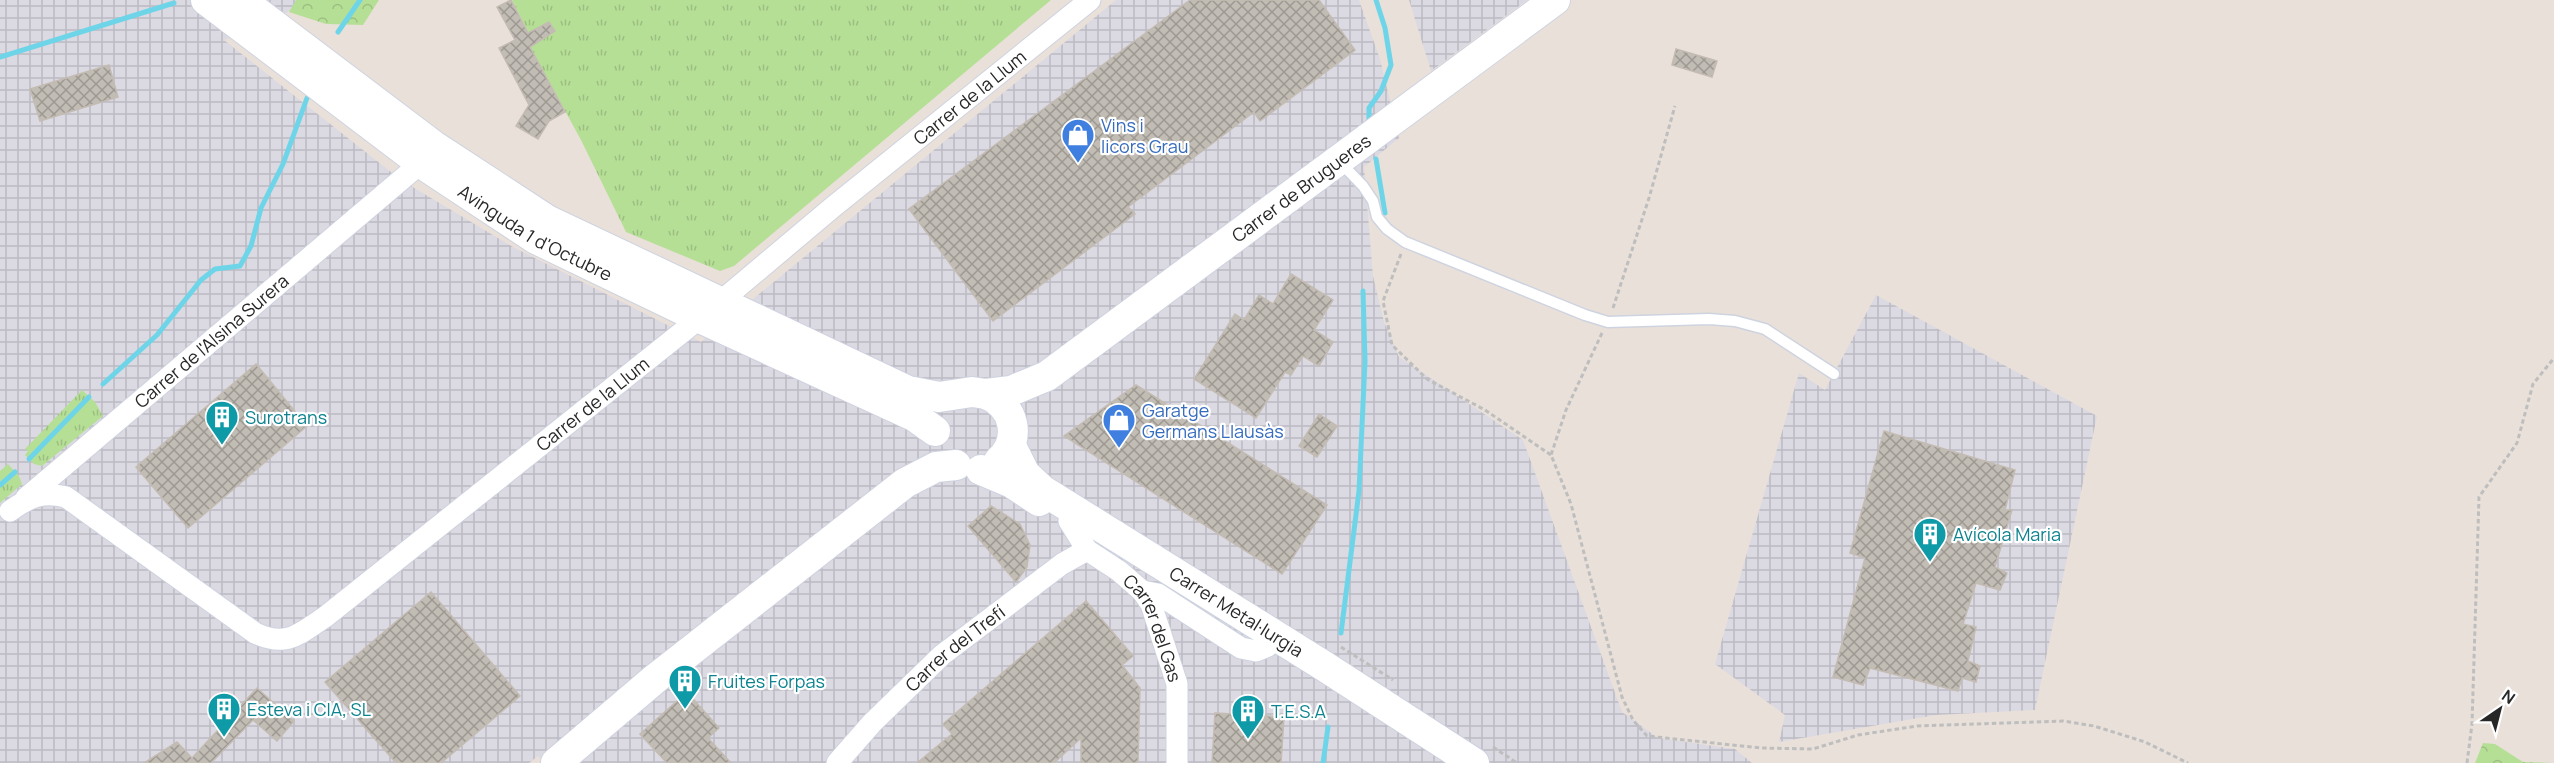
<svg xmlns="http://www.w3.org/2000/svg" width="2554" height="763" viewBox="0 0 2554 763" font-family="Manrope,sans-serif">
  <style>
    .industrial { fill: url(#industrial-grid) }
    .grass { fill: url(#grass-tufts) }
    .forest { fill: url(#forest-crowns) }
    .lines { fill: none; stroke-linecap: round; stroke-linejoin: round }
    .stream { stroke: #6ed5e9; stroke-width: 5 }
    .building { fill: url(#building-cross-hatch); stroke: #c4bcb3; stroke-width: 1.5 }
    .lane-casing { stroke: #ced3e0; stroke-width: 13 }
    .street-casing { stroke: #ced3e0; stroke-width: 23 }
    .secondary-casing { stroke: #ced3e0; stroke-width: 32 }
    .path { stroke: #bebebe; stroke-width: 3; stroke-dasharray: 4.5 3; stroke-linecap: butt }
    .lane { stroke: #fff; stroke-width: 10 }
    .street { stroke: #fff; stroke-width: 21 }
    .secondary { stroke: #fff; stroke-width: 30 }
    .labels { text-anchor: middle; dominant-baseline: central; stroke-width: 4.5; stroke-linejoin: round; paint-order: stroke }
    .street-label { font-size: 18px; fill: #272727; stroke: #fff }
    .shop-label { font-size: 18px; fill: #366cbe; stroke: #fff; text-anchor: start }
    .culture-label { font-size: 18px; fill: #0d838f; stroke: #fff; text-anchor: start }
  </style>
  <defs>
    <pattern id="industrial-grid" width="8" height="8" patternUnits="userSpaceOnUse" patternTransform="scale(1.5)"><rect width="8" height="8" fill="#dbd9e2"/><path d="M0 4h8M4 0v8" fill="none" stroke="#bcbac2"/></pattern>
    <pattern id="grass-tufts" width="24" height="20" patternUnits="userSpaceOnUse" patternTransform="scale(1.5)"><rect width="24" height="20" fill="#b6df96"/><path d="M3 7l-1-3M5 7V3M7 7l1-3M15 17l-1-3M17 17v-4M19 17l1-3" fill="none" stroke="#9cbf81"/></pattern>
    <pattern id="forest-crowns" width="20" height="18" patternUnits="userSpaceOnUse" patternTransform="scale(1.5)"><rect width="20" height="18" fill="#b6df96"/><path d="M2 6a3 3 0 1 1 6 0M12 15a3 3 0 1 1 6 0" fill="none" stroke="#9cbf81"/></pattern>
    <pattern id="building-cross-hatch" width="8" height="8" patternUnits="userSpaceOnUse" patternTransform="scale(1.5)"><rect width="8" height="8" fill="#c1bcb4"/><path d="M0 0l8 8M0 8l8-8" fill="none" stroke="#9d9992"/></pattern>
  </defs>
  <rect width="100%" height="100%" fill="#e9e0d9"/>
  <g class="industrial">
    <polygon points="0,0 315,0 224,40 401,180 513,247 701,342 1116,0 1359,0 1380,59 1399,138 1364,167 1373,276 1384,322 1399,357 1523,440 1622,712 1658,738 1735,749 1752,763 544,763 538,756 529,763 0,763"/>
    <polygon points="1409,0 1527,0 1431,71"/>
    <polygon points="1876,295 2097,416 2035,710 1936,715 1779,742 1785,715 1715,664 1799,373 1825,390"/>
  </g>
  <g class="grass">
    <polygon points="512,0 1051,0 734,266 720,271 626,232 581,140 530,47 534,44"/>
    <polygon points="82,390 95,402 103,416 42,466 34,464 25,455 28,451 25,449"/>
    <polygon points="8,464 19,476 22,484 0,503 0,471"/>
  </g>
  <g class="forest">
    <polygon points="296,0 379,0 363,25 326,24 289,12"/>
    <polygon points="2483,743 2495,744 2523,762 2554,763 2475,763"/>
  </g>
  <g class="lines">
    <g class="stream">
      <polyline points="338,32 360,0"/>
      <polyline points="0,57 174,3"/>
      <polyline points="1369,121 1369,108 1381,91 1391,65 1385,28 1376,0"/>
      <polyline points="1376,159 1385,213"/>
      <polyline points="103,384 157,335 201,280 215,269 240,266 251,246 261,208 283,164 307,98"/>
      <polyline points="29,459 89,397"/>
      <polyline points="0,485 15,472"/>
      <polyline points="1341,633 1359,491 1365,361 1363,291"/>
      <polyline points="1323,763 1328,727"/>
    </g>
  </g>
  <g class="building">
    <polygon points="511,0 528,33 549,22 555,31 530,47 565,112 549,121 538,139 516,126 529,105 499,48 515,40 497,7"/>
    <polygon points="1190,0 1319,0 1355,50 1260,121 1254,112 1128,207 1135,214 993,321 909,209"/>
    <polygon points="1676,49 1717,61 1712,77 1672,65"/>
    <polygon points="109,65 118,97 40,121 30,89"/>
    <polygon points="1291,274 1333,300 1314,330 1333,342 1319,366 1303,356 1291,375 1285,372 1256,418 1194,379 1235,314 1244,320 1259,295 1273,304"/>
    <polygon points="256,364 307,426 188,528 136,467"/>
    <polygon points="1136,385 1327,505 1282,574 1064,436"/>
    <polygon points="1319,414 1337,426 1317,457 1299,446"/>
    <polygon points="1884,431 2015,470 2005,510 2012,510 1995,567 2007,573 2000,590 1976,583 1963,624 1976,627 1968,661 1980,666 1976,682 1962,678 1958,691 1870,668 1863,685 1833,677 1865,558 1850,553"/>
    <polygon points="991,506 1020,524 1030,545 1027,567 1016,582 968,526"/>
    <polygon points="431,592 520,696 441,763 396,763 325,682"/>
    <polygon points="1086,601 1133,656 1122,665 1140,688 1138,763 1081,763 1081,738 1054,763 917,763 952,734 943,724"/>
    <polygon points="257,688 294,721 277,741 253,720 211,763 144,763 177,742 192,758"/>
    <polygon points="687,692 719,728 708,738 731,763 667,763 640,734"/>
    <polygon points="1215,713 1284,717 1281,763 1212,763"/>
  </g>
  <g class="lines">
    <g class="lane-casing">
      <polyline id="lane" points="1340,162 1363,186 1373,201 1377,217 1387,229 1405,242 1585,315 1608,322 1709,319 1735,321 1765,329 1834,374"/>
    </g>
    <g class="street-casing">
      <g id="street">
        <path id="s1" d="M26,498L421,163"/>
        <path id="s2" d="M10,511C29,497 43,491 66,497L255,633C287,648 299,634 325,617L720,302L833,207L1090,0"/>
        <path id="s3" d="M1069,521L1087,550L1119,571L1142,591L1151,604L1177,684V763"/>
        <polyline points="1142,591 1158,594 1241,648 1256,651 1268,646"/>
        <path id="s4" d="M837,763L872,723L942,655L1062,564L1087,550"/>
      </g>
    </g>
    <g class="secondary-casing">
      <g id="secondary">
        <path id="s5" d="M206,0L421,163L536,239L700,318L914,416L935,431"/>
        <path id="s6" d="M241,0L434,146L547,220L908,391L939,397L972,392L986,394L1011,391L1047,376L1555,0"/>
        <path d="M986,394C1014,405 1023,439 999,461"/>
        <path id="s7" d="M1011,446L1025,474L1042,490L1324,666L1474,763"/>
        <polyline points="981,470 1012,483 1039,501"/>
        <polyline points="556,763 656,678 905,483 936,467 956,465"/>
      </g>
    </g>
    <g class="path">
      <polyline points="1401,254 1383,301 1392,345 1427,379 1485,410 1551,455"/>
      <polyline points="1613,308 1649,198 1675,106"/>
      <polyline points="1602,333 1566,410 1551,455 1571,504 1622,697 1633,720 1647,736 1761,748 1813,749 1858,735 1917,726 2063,721 2094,726 2145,742 2188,763"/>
      <polyline points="1341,647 1393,680"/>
      <polyline points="1493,747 1517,763"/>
      <polyline points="2467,763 2472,724 2479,497 2517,443 2533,384 2554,358"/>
    </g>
    <use href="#lane" class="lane"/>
    <use href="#street" class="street"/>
    <use href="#secondary" class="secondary"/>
  </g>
  <defs>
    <g id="shop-pin" transform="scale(1.725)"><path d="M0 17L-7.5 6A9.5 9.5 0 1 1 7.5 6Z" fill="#3f7fe0" stroke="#fff"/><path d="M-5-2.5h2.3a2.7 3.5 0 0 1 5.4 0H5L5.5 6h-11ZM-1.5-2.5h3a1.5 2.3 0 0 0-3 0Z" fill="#fff"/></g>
    <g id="building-pin" transform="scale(1.725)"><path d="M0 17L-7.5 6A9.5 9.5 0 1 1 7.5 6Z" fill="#0f9aa8" stroke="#fff"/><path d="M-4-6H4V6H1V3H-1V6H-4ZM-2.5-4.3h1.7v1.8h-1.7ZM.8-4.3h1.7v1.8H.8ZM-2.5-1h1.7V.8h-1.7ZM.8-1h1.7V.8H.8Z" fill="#fff"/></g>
  </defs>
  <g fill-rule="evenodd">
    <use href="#shop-pin" x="1078" y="135"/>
    <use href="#building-pin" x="222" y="417"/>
    <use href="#shop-pin" x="1119" y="420"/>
    <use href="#building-pin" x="1930" y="534"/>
    <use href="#building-pin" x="685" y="681"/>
    <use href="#building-pin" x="224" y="709"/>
    <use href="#building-pin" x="1248" y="711"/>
  </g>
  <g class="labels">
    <g class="street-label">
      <text stroke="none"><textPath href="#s2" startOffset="1198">Carrer de la Llum</textPath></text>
      <text stroke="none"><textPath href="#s6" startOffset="1236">Carrer de Brugueres</textPath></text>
      <text stroke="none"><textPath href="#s5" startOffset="404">Avinguda 1 d'Octubre</textPath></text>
      <text stroke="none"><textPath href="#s1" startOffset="243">Carrer de l'Alsina Surera</textPath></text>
      <text stroke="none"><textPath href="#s2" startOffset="712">Carrer de la Llum</textPath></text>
      <text stroke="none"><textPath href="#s7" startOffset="284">Carrer Metal·lurgia</textPath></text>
      <text stroke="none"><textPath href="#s3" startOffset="141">Carrer del Gas</textPath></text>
      <text stroke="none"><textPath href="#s4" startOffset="165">Carrer del Trefí</textPath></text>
    </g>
    <g class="shop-label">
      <text x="1101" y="125">Vins i<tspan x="1101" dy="21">licors Grau</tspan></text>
      <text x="1142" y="410">Garatge<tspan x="1142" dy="21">Germans Llausàs</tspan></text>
    </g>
    <g class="culture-label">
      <text x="245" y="417">Surotrans</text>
      <text x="1953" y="534">Avícola Maria</text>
      <text x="708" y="681">Fruites Forpas</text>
      <text x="247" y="709">Esteva i CIA, SL</text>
      <text x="1271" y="711">T.E.S.A</text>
    </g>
  </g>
  <g transform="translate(2500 709) rotate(35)" stroke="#ffffff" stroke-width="4.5" paint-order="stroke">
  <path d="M0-4.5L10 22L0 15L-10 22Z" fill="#272727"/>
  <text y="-9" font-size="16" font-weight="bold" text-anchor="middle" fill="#272727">N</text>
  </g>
</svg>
